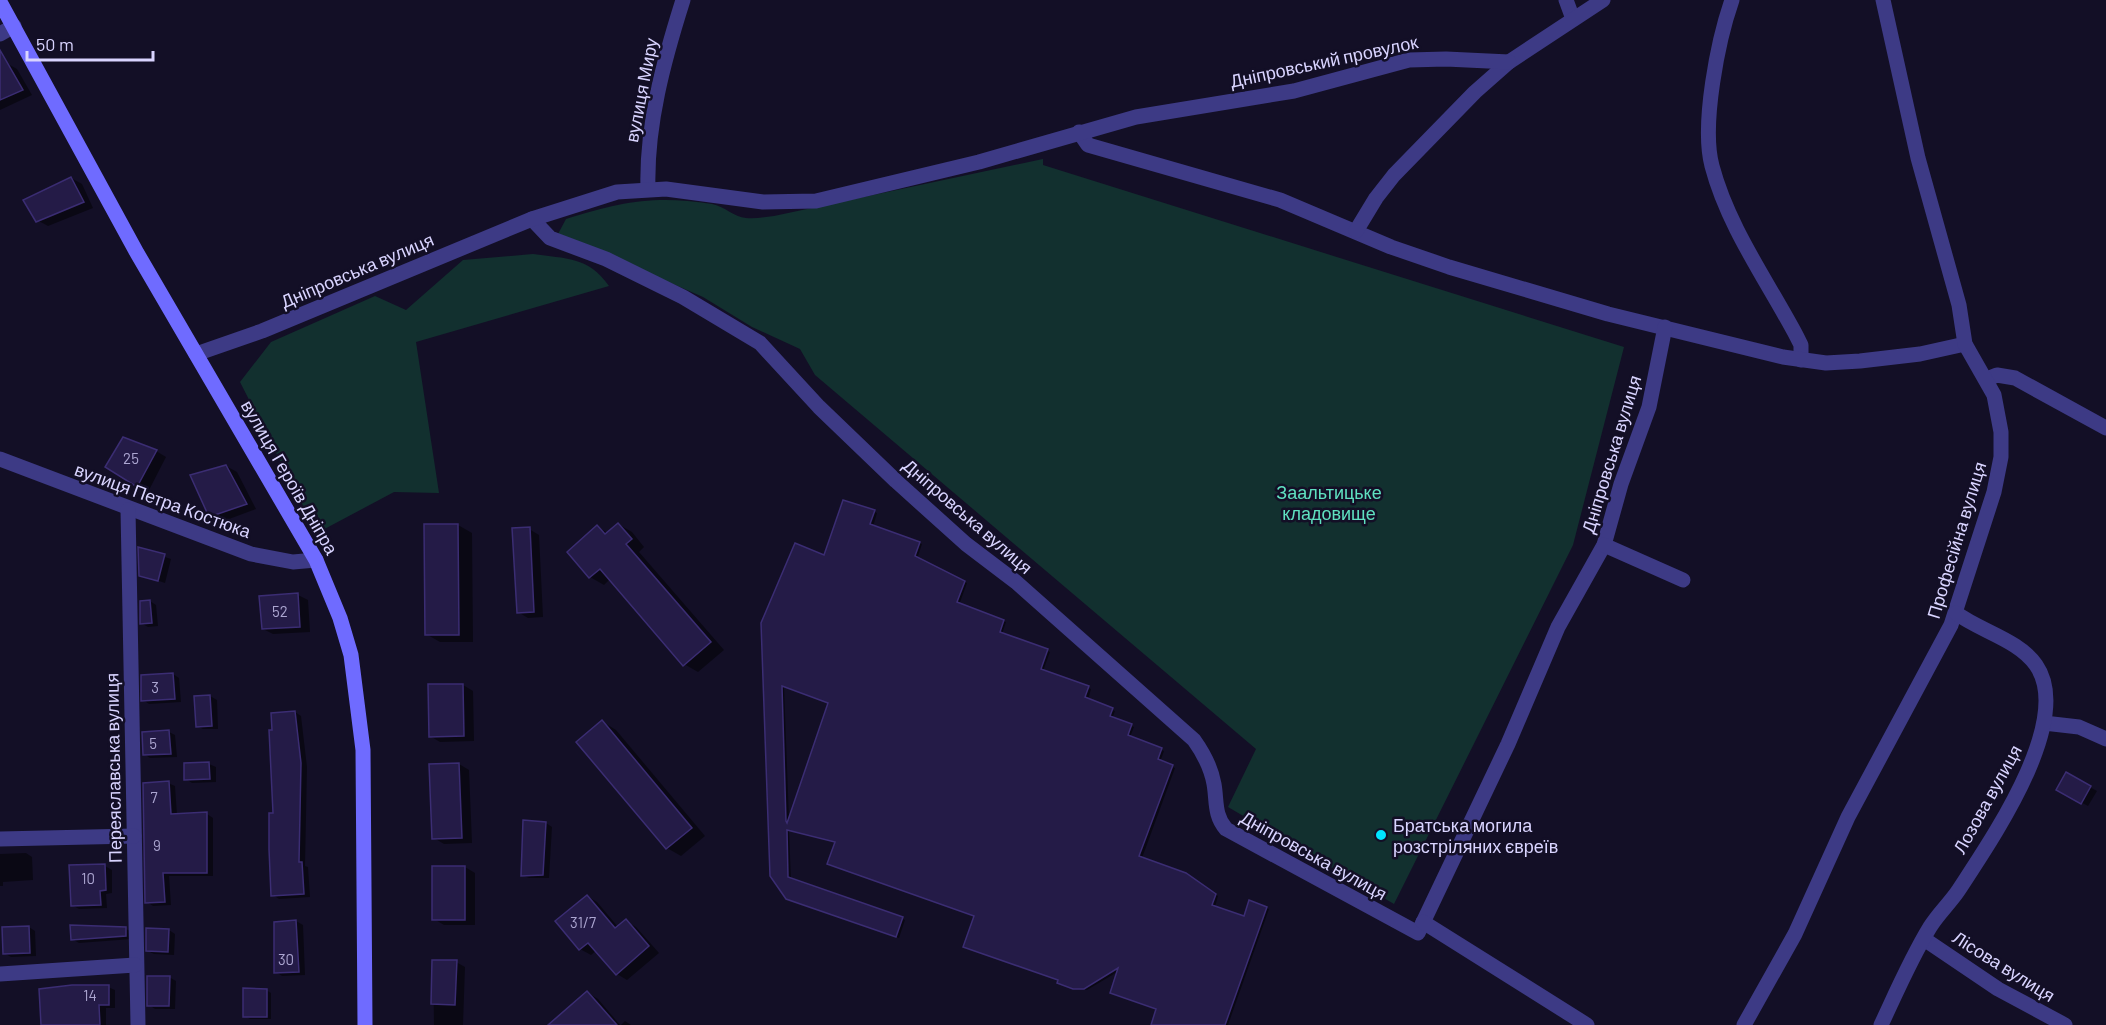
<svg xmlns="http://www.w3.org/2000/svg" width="2106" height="1025" viewBox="0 0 2106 1025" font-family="Barlow,sans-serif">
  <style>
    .green { fill: #12302f }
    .shadow { fill: #0007; fill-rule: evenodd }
    .building { fill: #241b47; stroke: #3b2d73; stroke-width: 1.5; fill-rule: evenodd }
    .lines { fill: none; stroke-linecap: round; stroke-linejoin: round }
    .minor { stroke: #3d3a85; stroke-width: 15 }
    .secondary { stroke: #6f6bff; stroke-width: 15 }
    .poi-dot { fill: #00e5ff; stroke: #130f26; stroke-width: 2 }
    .labels { text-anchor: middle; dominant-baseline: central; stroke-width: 5; stroke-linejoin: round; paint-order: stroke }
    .number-label { font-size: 15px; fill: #aca6d1 }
    .street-label { font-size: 18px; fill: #d9d4ff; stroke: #130f26 }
    .park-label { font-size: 18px; fill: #5fe0c0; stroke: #130f26 }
    .poi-label { font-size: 18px; fill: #d9d4ff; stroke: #130f26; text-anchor: start }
  </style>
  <rect width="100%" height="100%" fill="#130f26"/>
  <g class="green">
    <path d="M1043,159V165L1624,347L1573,545L1394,904L1228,807L1256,749L815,375L800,349L752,327L703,297L558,234L566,219C621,202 654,195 712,204C724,206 734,217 746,218C755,219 765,217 774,216Z"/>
    <path d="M533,254C566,259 588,256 609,286L416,342L439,493L394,492L317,533L240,382L271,342L375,296L406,310L463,260Z"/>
  </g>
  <g class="shadow">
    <polygon points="6,63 17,69 32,95 0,110 0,66"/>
    <polygon points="71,178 82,184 93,208 48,226 37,220"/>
    <polygon points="156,451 166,457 148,492 107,466"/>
    <polygon points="226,466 237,472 256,509 221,522 211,516"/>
    <path d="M844,501L877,513L873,527L922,544L917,559L967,583L959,605L1006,622L1002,634L1050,652L1043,671L1091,689L1088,700L1115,711L1112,719L1134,727L1130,737L1164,751L1160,762L1175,768L1142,858L1189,876L1218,896L1215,907L1245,918L1266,908L1269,909L1228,1025H1157L1158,1009L1119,971L1087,990L1062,984L975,916L836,842L789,830L791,880L905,920L899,938L787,898L763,623L825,557ZM784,686L830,703L789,819Z"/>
    <polygon points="618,524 632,532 644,547 639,552 724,650 698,672 684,664 610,579 604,585 590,577 597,527 608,533"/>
    <polygon points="458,525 472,533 473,642 440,642 426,634"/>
    <polygon points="529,529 539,535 543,617 528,618 518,612"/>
    <polygon points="140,549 171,559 165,583 141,575"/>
    <polygon points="298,595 308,600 310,632 273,634 263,629"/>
    <polygon points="150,601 156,605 158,626 148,627 141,623"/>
    <polygon points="173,674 179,678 181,702 149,704 143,700"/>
    <polygon points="463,685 473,691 474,741 440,742 430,736"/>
    <polygon points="210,696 217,700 218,729 203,729 197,726 195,697"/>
    <polygon points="295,712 301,716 307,767 305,866 308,867 310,897 279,899 273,895 274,815"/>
    <polygon points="603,722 616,730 705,836 681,856 667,848 578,742"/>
    <polygon points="169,732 175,735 177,757 150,758 144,754"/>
    <polygon points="209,764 216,767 216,782 192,783 186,779"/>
    <polygon points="459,764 469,770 472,843 444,844 434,838"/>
    <polygon points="2066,774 2097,791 2088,806 2058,790"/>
    <polygon points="168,783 175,786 177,815 207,814 213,818 213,876 169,876 171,905 153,906 147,902"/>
    <polygon points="546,823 552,827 549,878 529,878 522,875"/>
    <polygon points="26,853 32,857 33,880 3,882 3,886 0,886 0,854"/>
    <polygon points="105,866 112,870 112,893 106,894 107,908 79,909 72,905 71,867"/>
    <polygon points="465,867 475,873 475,925 444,925 434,919"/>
    <polygon points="587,896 597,902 618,927 626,921 636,927 659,953 627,980 617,974 597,950 591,955 580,949"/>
    <polygon points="296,921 303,925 305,975 282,976 276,972 275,924"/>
    <polygon points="29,927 35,931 36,956 11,957 4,953"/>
    <polygon points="126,929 132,932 132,939 79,943 72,939"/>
    <polygon points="169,930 175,934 174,955 154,954 148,951"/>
    <polygon points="433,961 456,962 465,967 463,1025 434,1025"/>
    <polygon points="169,977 176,981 175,1009 155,1009 149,1005"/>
    <polygon points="108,987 115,990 115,1008 106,1008 106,1025 67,1025"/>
    <polygon points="266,990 271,993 271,1019 250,1019 245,1016"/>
    <polygon points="588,993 598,999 620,1025 559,1025"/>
    <polygon points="625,1021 631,1025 621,1025"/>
  </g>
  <g class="building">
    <polygon points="0,50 23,90 0,100"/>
    <polygon points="71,177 84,202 36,222 23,200"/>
    <polygon points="123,437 157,450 137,487 105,467"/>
    <polygon points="226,465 247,504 209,517 190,475"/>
    <path d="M843,500L875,510L870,524L920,542L915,556L965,581L957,602L1004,620L1000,632L1048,649L1041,669L1089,686L1085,697L1113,708L1110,716L1132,724L1128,735L1162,748L1158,759L1173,765L1139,856L1186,873L1216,894L1212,905L1244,916L1249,900L1267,907L1225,1025H1151L1156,1009L1110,993L1118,968L1084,989H1073L1057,983L1058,980L963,947L974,916L827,864L835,842L787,830L788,877L903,917L896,937L786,899L770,876L761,623L795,543L824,555ZM782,686L828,703L787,823L786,821Z"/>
    <polygon points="618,523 632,539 626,544 711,642 683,666 600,569 589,578 567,552 597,525 605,534"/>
    <polygon points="424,524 458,524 459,635 425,635"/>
    <polygon points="530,527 534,612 517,613 512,528"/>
    <polygon points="138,547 165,554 158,581 139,576"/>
    <polygon points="298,593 300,627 262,629 259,596"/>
    <polygon points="150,600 152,623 140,624 140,601"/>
    <polygon points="173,673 175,699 141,701 141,675"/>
    <polygon points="428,684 463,684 464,736 429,737"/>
    <polygon points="210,695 212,726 196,727 194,696"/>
    <polygon points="295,711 301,763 299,862 302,862 304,894 271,896 269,849 269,813 273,813 269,730 272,730 271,713"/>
    <polygon points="602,720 692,828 666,849 576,742"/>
    <polygon points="169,730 171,754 143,755 142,732"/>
    <polygon points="209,762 210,779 184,780 184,763"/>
    <polygon points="459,763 462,838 432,839 429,764"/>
    <polygon points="2066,772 2091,786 2081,804 2056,790"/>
    <polygon points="169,781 171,814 207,812 207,873 163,873 165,902 145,903 143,783"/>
    <polygon points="523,820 546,822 543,875 521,876"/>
    <polygon points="105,864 106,890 100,891 101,905 71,906 69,865"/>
    <rect x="432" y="866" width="33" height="54"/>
    <polygon points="587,895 615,928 626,919 649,946 616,975 588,943 579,950 555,921"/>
    <polygon points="296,920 299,972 274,973 274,922"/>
    <polygon points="70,925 126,927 126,936 71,940"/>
    <polygon points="29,926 30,953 3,954 2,927"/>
    <polygon points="146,928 169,929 168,952 146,951"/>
    <polygon points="432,960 457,960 455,1005 431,1004"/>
    <polygon points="147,976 170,976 169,1006 147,1006"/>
    <polygon points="72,985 109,985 109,1005 99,1005 100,1025 41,1025 39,989"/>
    <polygon points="243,988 267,989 267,1017 243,1017"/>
    <polygon points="587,991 617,1025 548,1025"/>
  </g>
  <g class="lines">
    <g class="minor">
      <polyline points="1566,0 1573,19"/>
      <path d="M1732,0C1718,40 1701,125 1712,166C1728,227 1768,282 1797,337L1801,345V360"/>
      <polyline points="0,34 14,26"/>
      <polyline points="1079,132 1088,145 1280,200 1391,247 1449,267 1608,314 1783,357 1826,363 1860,361 1920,354 1965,344"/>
      <path d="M648,189C646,125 664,60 683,0"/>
      <path d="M532,219L550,238L606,259L683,297L760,343L819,407L896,481L966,544L1016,582L1194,740C1204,754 1211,767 1214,784C1217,801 1214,815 1226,829L1418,933L1508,744L1558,627L1604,545L1621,484L1649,407L1665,327"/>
      <polyline points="1356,231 1376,198 1394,175 1475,92 1509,62 1603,0"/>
      <polyline points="196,354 262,331 532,219 617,192 666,189 763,202 816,201 979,162 1136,117 1294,91 1409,60 1446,59 1509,62"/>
      <polyline points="1987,379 1997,375 2015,378 2106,428"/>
      <polyline points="0,459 251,554 293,562 316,560"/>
      <polyline points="128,510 138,1025"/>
      <polyline points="1604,545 1683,580"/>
      <polyline points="2044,723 2079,727 2106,739"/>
      <polyline points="0,839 134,836"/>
      <polyline points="1423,922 1587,1025"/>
      <polyline points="1924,939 1998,989 2065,1025"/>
      <polyline points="0,974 135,965"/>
      <polyline points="1744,1025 1795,934 1848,817 1951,625 1994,492 2001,457 2001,432 1994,395 1965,344 1959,305 1918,158 1883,0"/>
      <path d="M1881,1025C1896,993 1911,958 1930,927C1938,914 1949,904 1958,891C1989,843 2075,721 2036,665C2019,640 1980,631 1956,613"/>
    </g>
    <polyline class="secondary" points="0,2 137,253 316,560 340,618 351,655 363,750 365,1025"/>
  </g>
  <circle class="poi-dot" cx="1381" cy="835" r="6"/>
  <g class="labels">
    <g class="number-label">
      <text x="131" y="458">25</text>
      <text x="280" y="611">52</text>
      <text x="155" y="687">3</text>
      <text x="153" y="743">5</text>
      <text x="154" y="797">7</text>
      <text x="157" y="845">9</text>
      <text x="88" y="878">10</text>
      <text x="583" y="922">31/7</text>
      <text x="286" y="959">30</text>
      <text x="90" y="995">14</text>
    </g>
    <g class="street-label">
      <text transform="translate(1324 61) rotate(-12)">Дніпровський провулок</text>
      <text transform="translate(641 90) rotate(-79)">вулиця Миру</text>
      <text transform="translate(357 270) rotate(-23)">Дніпровська вулиця</text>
      <text transform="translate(1611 454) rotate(-73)">Дніпровська вулиця</text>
      <text transform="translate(290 477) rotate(60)">вулиця Героїв Дніпра</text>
      <text transform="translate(163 500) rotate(20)">вулиця Петра Костюка</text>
      <text transform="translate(968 516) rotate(41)">Дніпровська вулиця</text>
      <text transform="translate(1956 540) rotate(-73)">Професійна вулиця</text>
      <text transform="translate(113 768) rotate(-91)">Переяславська вулиця</text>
      <text transform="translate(1987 799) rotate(-61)">Лозова вулиця</text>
      <text transform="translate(1314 855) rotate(29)">Дніпровська вулиця</text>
      <text transform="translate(2004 966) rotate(32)">Лісова вулиця</text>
    </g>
    <g class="park-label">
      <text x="1329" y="492">Заальтицьке<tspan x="1329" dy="21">кладовище</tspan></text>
    </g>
    <g class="poi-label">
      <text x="1393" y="825">Братська могила<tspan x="1393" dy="21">розстріляних євреїв</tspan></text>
    </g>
  </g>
  <path d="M27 51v9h126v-9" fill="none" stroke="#d9d4ff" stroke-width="3"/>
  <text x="36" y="51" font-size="18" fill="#d9d4ff" stroke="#130f26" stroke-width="4.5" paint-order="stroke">50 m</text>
</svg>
